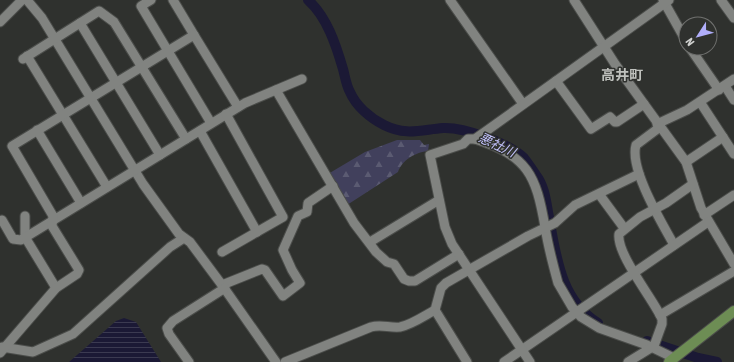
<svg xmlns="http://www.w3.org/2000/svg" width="734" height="362" viewBox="0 0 734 362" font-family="'Asap Condensed','Noto Sans JP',sans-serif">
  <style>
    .forest { fill: url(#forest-firs) }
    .water { fill: url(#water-rules) }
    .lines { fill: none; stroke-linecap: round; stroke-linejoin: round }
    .river { stroke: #1b1935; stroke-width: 10 }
    .minor-casing { stroke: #4b4d4a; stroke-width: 11 }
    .major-casing { stroke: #4b4d4a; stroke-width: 12 }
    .minor { stroke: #818380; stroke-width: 9 }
    .major { stroke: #6d8d54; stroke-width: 10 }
    .labels { text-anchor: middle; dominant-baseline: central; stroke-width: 3; stroke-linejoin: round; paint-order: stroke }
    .water-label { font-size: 13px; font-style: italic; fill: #c1c0fb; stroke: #2f312e }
    .quarter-label { font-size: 14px; font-weight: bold; fill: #bfc1bd; stroke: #2f312e }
  </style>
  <defs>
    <pattern id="forest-firs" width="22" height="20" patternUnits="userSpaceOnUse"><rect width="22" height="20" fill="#41405c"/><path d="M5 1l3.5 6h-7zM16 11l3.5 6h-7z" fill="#5b5b72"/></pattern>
    <pattern id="water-rules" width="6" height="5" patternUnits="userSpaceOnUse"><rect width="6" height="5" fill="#1b1935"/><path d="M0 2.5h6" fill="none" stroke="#3b3a51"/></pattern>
  </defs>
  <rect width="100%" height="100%" fill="#2f312e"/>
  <path class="forest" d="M397,140H420L424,145L429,144L428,151C416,152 402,160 398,172L347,205L328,174L365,152Z"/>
  <polygon class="water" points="124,318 136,322 161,362 69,362 116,321"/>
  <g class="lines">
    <g class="river">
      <path d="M308,0C327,17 336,45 343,69C345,76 346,85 350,92C356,106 370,118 384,125C406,136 420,130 443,128C464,127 508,143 524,158C528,163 532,169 536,175C544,185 546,200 548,212C556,253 559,299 598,323"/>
      <polyline points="647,341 698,358 717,362"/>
    </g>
    <g class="minor-casing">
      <g id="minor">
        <polyline points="27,0 42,18 143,184 179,234 190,242 222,285 276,362"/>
        <polyline points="151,0 141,6 211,123"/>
        <polyline points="173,0 194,35"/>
        <polyline points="450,0 523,104"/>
        <polyline points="574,0 615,64 686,162 701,208 734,264"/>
        <polyline points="663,0 686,41"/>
        <polyline points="721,0 734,18"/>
        <polyline points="0,22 22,0"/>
        <polyline points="80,23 160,155"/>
        <polyline points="690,48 719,90"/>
        <polyline points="27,56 107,187"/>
        <polyline points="23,59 99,11 114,22 186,139"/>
        <polyline points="556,81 591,129 610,117 615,122 617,122 644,104"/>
        <polyline points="725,86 734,100"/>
        <polyline points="276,90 354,223 376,252 387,262 394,264 404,279 409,281 415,281 459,254"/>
        <polyline points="700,102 734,154"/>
        <polyline points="657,124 687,110 734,79"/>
        <path d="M660,127L636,145C629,169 662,223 674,245"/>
        <polyline points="37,130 81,203"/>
        <polyline points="200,131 257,232"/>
        <path d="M475,139C528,156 536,175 545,227C548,246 553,265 558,283L572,307L581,317L599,328L647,345L674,358"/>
        <polyline points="686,162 723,137"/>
        <polyline points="599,194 624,228"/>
        <polyline points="704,215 734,195"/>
        <polyline points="25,216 25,237 56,288"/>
        <polyline points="2,220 13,239 21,240 245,103 302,79"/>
        <polyline points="370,242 439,200"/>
        <polyline points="222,252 283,217 226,114"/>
        <polyline points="222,285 262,269 265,270 283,296 300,283 292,270 283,250 298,216 307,212 308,203 333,186"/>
        <polyline points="435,310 467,362"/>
        <polyline points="660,315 734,271"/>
        <polyline points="2,347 33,352 73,334 170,247 184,238"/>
        <polyline points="0,353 56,288 77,274 79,270 52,226 53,216 12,146 194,35 238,107"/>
        <polyline points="189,362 169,334 167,328 173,321 225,288"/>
        <path d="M285,362L371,327C381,324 389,328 400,327C411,325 424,316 435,310L441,288L446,283L528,236L555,223L575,205L639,174"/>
        <polyline points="504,362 708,222"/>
        <polyline points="530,362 452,244 445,227 430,155 463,144 468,139 475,139 669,0"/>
        <path d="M628,362L654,346L662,324V319C654,300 616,254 619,234L640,217L666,203L693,184"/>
      </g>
    </g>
    <g class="major-casing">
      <polyline id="major" points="669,362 734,311"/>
    </g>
    <use href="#minor" class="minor"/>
    <use href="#major" class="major"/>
  </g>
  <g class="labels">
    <g class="water-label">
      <text transform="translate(497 145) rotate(25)">悪社川</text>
    </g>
    <g class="quarter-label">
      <text x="622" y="75">高井町</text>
    </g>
  </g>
  <g transform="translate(698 36) rotate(234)"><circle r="19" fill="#2f312e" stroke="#70716f"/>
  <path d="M0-3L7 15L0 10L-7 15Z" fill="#b0aefa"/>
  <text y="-6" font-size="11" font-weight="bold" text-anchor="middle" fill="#d1d2d0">N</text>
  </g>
</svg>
